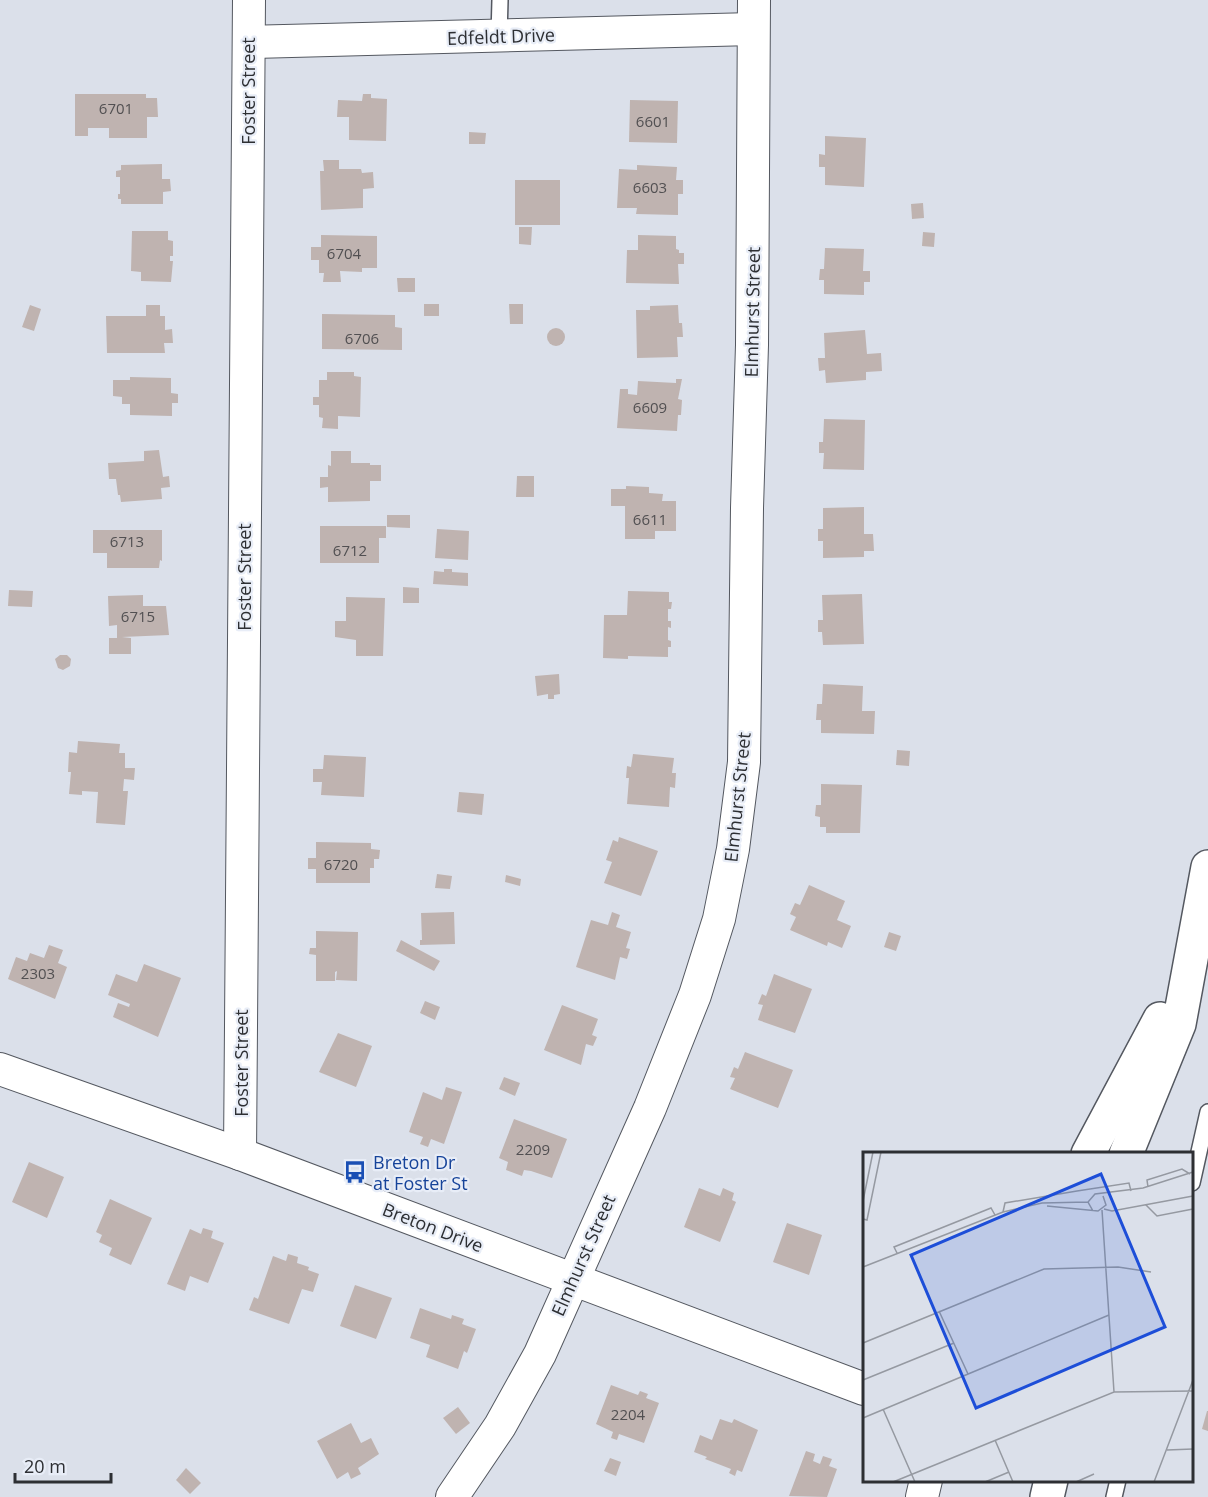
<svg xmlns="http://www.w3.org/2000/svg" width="1208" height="1497" viewBox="0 0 1208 1497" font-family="'Open Sans',sans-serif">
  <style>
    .building { fill: #bfb3b0 }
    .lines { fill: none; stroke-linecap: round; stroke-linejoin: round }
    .service-casing { stroke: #545860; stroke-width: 18 }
    .minor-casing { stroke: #545860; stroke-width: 34 }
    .tertiary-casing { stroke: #545860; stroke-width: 36 }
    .service { stroke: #fff; stroke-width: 15 }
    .minor { stroke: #fff; stroke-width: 32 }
    .tertiary { stroke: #fff; stroke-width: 33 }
    .labels { text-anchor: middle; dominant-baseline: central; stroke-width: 4.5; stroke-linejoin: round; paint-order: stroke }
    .number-label { font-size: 15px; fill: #525052 }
    .street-label { font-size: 18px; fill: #2d2f33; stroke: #e8edf7 }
    .transit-label { font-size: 18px; fill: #164399; stroke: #e8edf7; text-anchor: start }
    .inset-road { fill: none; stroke: #9599a1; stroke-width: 1.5 }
    .view { fill: #1d4ed8; fill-opacity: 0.15; stroke: #1d4ed8; stroke-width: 3 }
    .inset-edge { fill: none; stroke: #2d2f33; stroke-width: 3 }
  </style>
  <rect width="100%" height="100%" fill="#dbe0ea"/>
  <g class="building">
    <polygon points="75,94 146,94 146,98 157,98 158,117 147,117 147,138 109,138 109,128 88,128 88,136 75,136"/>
    <polygon points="363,94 371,94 371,98 387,99 386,141 349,140 349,117 337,117 338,100 362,101"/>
    <polygon points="630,100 678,101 677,143 629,142"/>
    <polygon points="469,132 486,133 485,144 469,144"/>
    <polygon points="825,136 866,138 864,187 825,185 825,167 819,167 819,154 825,155"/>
    <polygon points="323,160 339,160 339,169 361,169 362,173 373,172 374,188 363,189 363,208 321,210 320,171 324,171"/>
    <polygon points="162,164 162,179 170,179 171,191 163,192 163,204 121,204 121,199 118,199 118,194 120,194 120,177 116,177 116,171 121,170 121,165"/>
    <polygon points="637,165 677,167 676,180 683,180 683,194 678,194 678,215 636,214 637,208 617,208 619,169 637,170"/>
    <rect x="515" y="180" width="45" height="45"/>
    <polygon points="923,203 924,218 912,219 911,204"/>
    <polygon points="519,227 532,227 531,245 519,244"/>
    <polygon points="132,231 168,231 168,240 173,241 173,256 170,256 170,261 173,261 171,282 141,281 141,272 131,271"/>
    <polygon points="923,232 935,233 934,247 922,246"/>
    <polygon points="321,235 377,236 377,268 362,268 362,272 340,271 341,282 323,282 324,273 319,273 319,260 311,260 311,247 321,247"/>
    <polygon points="638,235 676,236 676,249 679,250 679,253 684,253 684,264 678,264 679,284 626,283 627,250 638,250"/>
    <polygon points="825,248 864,249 863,271 870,271 870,282 864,282 864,295 824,294 824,280 819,280 820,269 824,269"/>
    <polygon points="397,278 415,278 415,292 398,292"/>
    <rect x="424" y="304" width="15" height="12"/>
    <polygon points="509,304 523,304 523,324 510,324"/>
    <polygon points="30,305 41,309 34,331 22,327"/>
    <polygon points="146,305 160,305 160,316 165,316 165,330 172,329 173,343 164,343 165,353 107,353 106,316 146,316"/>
    <polygon points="678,305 679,323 682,323 683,337 677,337 678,357 637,358 636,310 650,310 650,306"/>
    <polygon points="322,314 395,315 395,327 402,328 402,350 322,349"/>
    <circle cx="556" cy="337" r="9"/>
    <polygon points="865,330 867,354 881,353 882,371 866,372 866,380 826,383 825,370 819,371 818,358 825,358 824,333"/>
    <polygon points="327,372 354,372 354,376 361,377 360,417 338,416 338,429 322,428 323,418 319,417 319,405 313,405 313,397 319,397 319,380 327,380"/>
    <polygon points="130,377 171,378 171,393 178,394 178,403 172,403 172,416 130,415 130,404 122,404 122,397 113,396 113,380 130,380"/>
    <polygon points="676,379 682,379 678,399 682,400 681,415 678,415 677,431 617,428 620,389 628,389 628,394 637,395 638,381 676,383"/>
    <polygon points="824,419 865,420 864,470 823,469 824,453 819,453 819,442 823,442"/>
    <polygon points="159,450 163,477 169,476 170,487 161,488 162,499 121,502 120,495 118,495 116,479 109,479 108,463 144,461 144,451"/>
    <polygon points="331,451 351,451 351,463 370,463 370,465 381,465 381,481 370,481 370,501 328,502 328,487 320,488 320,477 328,477 328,465 331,466"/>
    <polygon points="517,476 534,476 534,497 516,497"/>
    <polygon points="626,486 649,487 649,493 663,494 662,501 676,501 676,531 655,531 655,539 625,539 625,506 611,506 611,489 626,489"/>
    <polygon points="864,507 864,534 873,534 874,551 864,551 864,557 823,558 823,541 818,541 818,529 823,529 823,508"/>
    <polygon points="387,515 410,515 410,528 387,527"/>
    <polygon points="320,526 386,526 386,538 379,538 379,563 320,563"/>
    <polygon points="437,529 469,531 468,560 435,558"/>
    <polygon points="93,530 162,530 162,561 160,560 159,568 107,568 107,553 93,553"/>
    <polygon points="444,569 452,569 452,572 468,573 468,586 433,584 434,571 444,572"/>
    <polygon points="403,587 419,588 419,603 403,603"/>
    <polygon points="9,590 33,591 32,607 8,606"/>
    <polygon points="628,591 669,592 669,602 672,602 671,609 668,609 668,621 671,621 671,628 668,627 668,640 671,641 671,647 668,647 668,657 628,656 628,659 603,658 604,615 627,615"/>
    <polygon points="862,594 864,644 823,645 822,632 818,632 818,620 823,620 822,595"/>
    <polygon points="143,595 143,606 166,606 169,635 122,637 131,638 131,654 109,654 109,638 117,638 117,625 109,626 108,596"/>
    <polygon points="346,597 385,598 383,656 356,656 356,640 335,637 335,621 346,621"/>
    <polygon points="60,655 67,655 71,659 70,666 63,670 58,668 55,659"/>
    <polygon points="559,674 560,694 554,695 554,699 548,699 548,694 537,696 535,676"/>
    <polygon points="823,684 863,686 862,711 875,711 874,734 821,733 821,720 816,720 817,704 822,704"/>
    <polygon points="78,741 120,744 119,753 125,753 125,768 135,768 134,780 124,779 123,791 128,791 125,825 96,823 98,792 82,791 82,795 69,794 71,772 68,772 69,752 77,753"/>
    <polygon points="897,750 910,751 909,766 896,765"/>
    <polygon points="633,754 674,758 672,773 676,773 675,788 670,787 669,807 627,804 629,778 626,778 627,766 631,767"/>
    <polygon points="324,755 366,757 364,797 321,795 322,782 313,782 313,769 323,769"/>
    <polygon points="821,784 862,785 860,833 826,833 826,827 820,827 820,817 815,816 816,805 821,805"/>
    <polygon points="459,792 484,794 482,815 457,812"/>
    <polygon points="619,837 658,851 641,896 604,883 612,862 606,860 613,840 618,842"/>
    <polygon points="316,842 371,843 371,849 380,850 379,859 374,859 374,868 370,868 370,883 316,883 316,869 308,869 308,858 316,858"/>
    <polygon points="437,874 452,876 450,889 435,888"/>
    <polygon points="506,875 521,879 520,886 505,882"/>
    <polygon points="809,885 845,901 837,920 851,926 842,948 828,942 827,946 790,930 796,917 790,914 795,903 800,905"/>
    <polygon points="454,912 455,944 420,945 420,940 422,940 421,913"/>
    <polygon points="612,912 620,915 616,927 631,932 626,948 630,949 627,959 620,957 615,980 576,967 591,920 608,925"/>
    <polygon points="316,931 358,932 357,981 336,980 337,971 335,972 335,981 316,981 316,955 309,954 310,948 316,948"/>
    <polygon points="889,932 901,936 896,951 884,947"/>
    <polygon points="401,940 440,961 434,971 396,951"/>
    <polygon points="49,945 63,950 58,963 67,967 55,999 8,979 16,957 27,961 30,953 44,958"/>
    <polygon points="144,964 181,978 158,1037 113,1017 118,1003 129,1007 130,1004 108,995 116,974 137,982"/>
    <polygon points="774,974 812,989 795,1033 758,1020 763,1005 758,1004 762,994 766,996"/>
    <polygon points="425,1001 440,1007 435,1020 420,1013"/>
    <polygon points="562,1005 598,1019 592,1035 597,1037 593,1046 586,1044 581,1065 544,1050"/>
    <polygon points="338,1033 372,1046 356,1087 319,1072"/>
    <polygon points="745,1052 793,1070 778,1108 730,1089 735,1078 730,1077 734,1067 738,1069"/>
    <polygon points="504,1077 520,1083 515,1096 499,1089"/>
    <polygon points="446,1087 462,1092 444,1144 431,1139 428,1147 420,1144 423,1137 409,1132 423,1092 442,1100"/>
    <polygon points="514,1119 567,1139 552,1178 531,1171 524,1170 522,1176 506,1170 508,1162 499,1158"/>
    <polygon points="29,1162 64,1177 47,1218 12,1202"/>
    <polygon points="699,1188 720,1196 723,1188 734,1193 732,1200 736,1202 720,1242 684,1227"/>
    <polygon points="110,1199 152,1218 131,1265 109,1255 112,1248 99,1242 102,1235 96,1232"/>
    <polygon points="787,1223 822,1235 809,1275 773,1262"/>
    <polygon points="203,1228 213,1231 211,1238 224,1243 208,1283 190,1276 185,1291 167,1284 190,1229 201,1234"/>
    <polygon points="288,1254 298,1257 297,1263 309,1267 308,1270 319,1274 313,1292 302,1289 289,1324 249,1310 254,1297 258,1299 273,1256 286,1261"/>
    <polygon points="355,1285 392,1298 376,1339 340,1326"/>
    <polygon points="420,1308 451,1319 452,1315 464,1319 462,1324 476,1329 467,1353 464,1351 458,1369 426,1357 430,1345 410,1338"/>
    <polygon points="611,1385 638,1395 640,1391 648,1394 646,1398 659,1403 644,1443 619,1434 617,1440 611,1438 613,1432 596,1424"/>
    <polygon points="458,1407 470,1423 456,1434 443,1418"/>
    <polygon points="1207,1411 1208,1411 1208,1431 1202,1429"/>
    <polygon points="720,1419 732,1423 734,1419 758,1430 742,1472 737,1470 735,1476 729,1473 731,1469 705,1459 707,1457 694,1452 700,1435 712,1440"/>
    <polygon points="351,1423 361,1443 371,1438 379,1454 358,1468 361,1474 351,1479 348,1472 337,1479 317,1441"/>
    <polygon points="806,1451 815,1454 813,1461 820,1464 823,1456 832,1459 829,1466 837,1469 827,1497 789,1496"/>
    <polygon points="610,1458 621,1462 616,1476 604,1471"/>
    <polygon points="186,1468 201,1483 190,1494 176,1480"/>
  </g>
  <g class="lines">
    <g class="service-casing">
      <g id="service">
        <polyline points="499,36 500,0"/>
        <polyline points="1192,1183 1208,1112"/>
        <polyline points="1114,1497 1118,1480"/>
      </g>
    </g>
    <g class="minor-casing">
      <g id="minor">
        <polyline points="249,42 753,29"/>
        <polyline points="0,1069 240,1154 864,1389"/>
        <polyline points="240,1154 249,0"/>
        <polyline points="452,1497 500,1426 540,1354 650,1108 695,995 719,919 733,849 744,762 747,508 752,345 754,0"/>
        <polyline points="922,1497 926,1480"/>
      </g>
    </g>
    <g class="tertiary-casing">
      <g id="tertiary">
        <polyline points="1088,1154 1160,1019"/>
        <polyline points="1126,1154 1179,1024 1208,867"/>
        <polyline points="1047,1497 1051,1480"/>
      </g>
    </g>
    <use href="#service" class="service"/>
    <use href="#minor" class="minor"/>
    <use href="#tertiary" class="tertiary"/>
  </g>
  <defs>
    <g id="bus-bare" transform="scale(1.8)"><path d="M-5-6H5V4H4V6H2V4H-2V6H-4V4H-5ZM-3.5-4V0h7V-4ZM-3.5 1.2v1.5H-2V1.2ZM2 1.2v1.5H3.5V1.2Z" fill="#1a4fb4" stroke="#e8edf7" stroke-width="2.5" paint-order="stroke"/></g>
  </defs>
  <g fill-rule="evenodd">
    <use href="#bus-bare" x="355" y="1172"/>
  </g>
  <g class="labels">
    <g class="number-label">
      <text x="116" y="108">6701</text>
      <text x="653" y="121">6601</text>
      <text x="650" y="187">6603</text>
      <text x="344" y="253">6704</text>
      <text x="362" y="338">6706</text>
      <text x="650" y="407">6609</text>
      <text x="650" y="519">6611</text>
      <text x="127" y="541">6713</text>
      <text x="350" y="550">6712</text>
      <text x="138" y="616">6715</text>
      <text x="341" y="864">6720</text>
      <text x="38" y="973">2303</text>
      <text x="533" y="1149">2209</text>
      <text x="628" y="1414">2204</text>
    </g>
    <g class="street-label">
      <text transform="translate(501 36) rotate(-2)">Edfeldt Drive</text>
      <text transform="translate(248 91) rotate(-90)">Foster Street</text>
      <text transform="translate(752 312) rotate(-89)">Elmhurst Street</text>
      <text transform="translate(244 577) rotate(-90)">Foster Street</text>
      <text transform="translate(737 797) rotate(-84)">Elmhurst Street</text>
      <text transform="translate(241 1063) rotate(-90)">Foster Street</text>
      <text transform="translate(433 1227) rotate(21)">Breton Drive</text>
      <text transform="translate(583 1255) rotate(-66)">Elmhurst Street</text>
    </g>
    <g class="transit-label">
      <text x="373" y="1162">Breton Dr<tspan x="373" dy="21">at Foster St</tspan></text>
    </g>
  </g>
  <g transform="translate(863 1152)">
    <rect width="330" height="330" fill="#dbe0ea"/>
    <path class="inset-road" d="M285,35L284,28L319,17L327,22M0,49L10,0M283,53L294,64L330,57M184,54L235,59L243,53L240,44M241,57L249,59L330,44M239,58L251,240M230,59L225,50L232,42L280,36L330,20M140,60L142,51L214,39L266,31L268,39M0,67L4,68L18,0M34,101L31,95L128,56L132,63M0,115L140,60L179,51L225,50M76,159L105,222M0,191L181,117L255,115L288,120M0,228L91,191M20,257L52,330M0,266L246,163M132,288L150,330M304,298L330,297M30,330L251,240L330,239M122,330L146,320M213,330L231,322M291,330L330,228"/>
    <path class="view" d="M238,22L302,175L113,256L48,103Z"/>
    <rect width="330" height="330" class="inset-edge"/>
  </g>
  <path d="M15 1473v9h96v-9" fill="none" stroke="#2d2f33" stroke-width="3"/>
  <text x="24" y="1473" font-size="18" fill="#2d2f33" stroke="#e8edf7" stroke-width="4.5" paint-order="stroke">20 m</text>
</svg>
